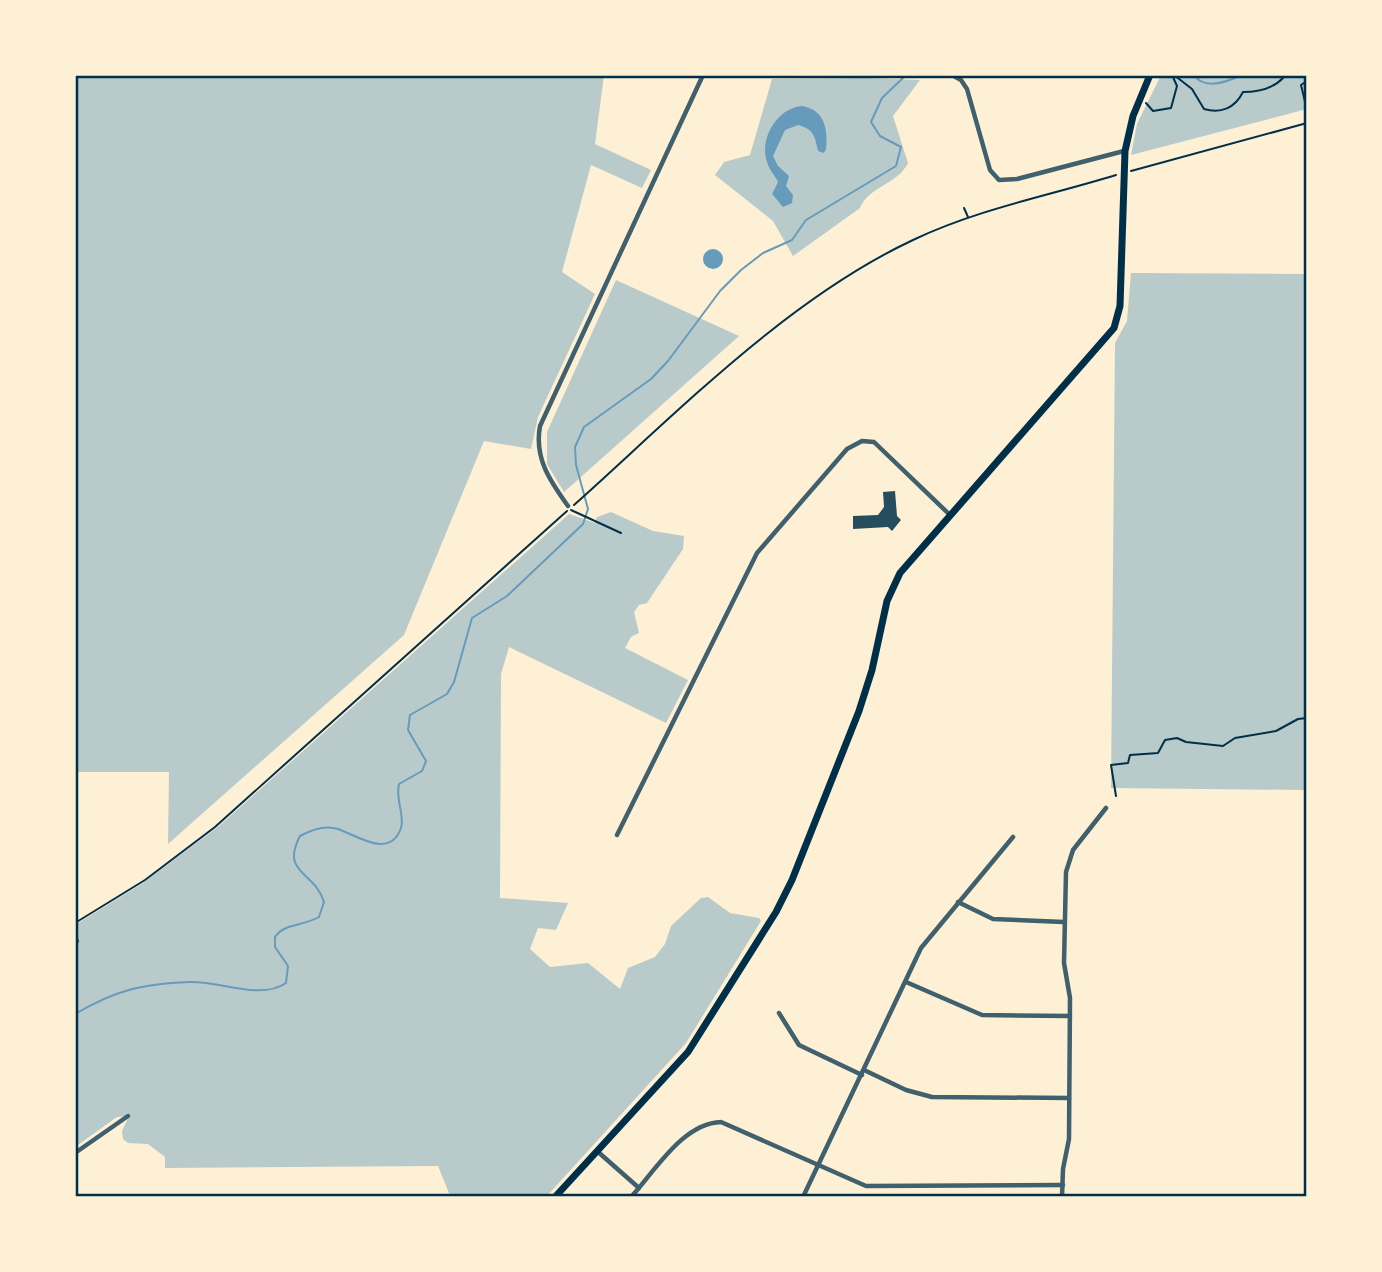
<svg xmlns="http://www.w3.org/2000/svg" width="1382" height="1272" viewBox="0 0 1382 1272" font-family="'Nunito Sans',sans-serif">
  <style>
    .green { fill: #b9caca }
    .water { fill: #669bbc }
    .lines { fill: none; stroke-linecap: round; stroke-linejoin: round }
    .stream { stroke: #669bbc; stroke-width: 2 }
    .building { fill: #264d5e }
    .path { stroke: #003049; stroke-width: 2 }
    .minor { stroke: #3f606c; stroke-width: 4.5 }
    .primary { stroke: #003049; stroke-width: 7 }
    .neatline { fill: none; stroke: #003049; stroke-width: 2.5 }
  </style>
  <rect width="100%" height="100%" fill="#fdf0d5"/>
  <g class="green">
    <polygon points="75,75 604,75 595,144 651,170 642,188 591,165 562,272 595,294 538,417 531,449 484,441 404,635 168,844 169,772 75,772"/>
    <polygon points="1161,75 1307,75 1307,109 1131,155 1137,124"/>
    <path d="M867,78L920,80L893,116L908,163C898,184 868,187 860,208L793,256L773,221L715,175L724,162L750,155L772,79Z"/>
    <polygon points="1131,273 1307,274 1307,790 1111,788 1115,343 1127,321"/>
    <polygon points="616,280 739,336 564,492 547,464 547,432"/>
    <polygon points="611,512 653,531 684,536 683,549 647,603 639,605 634,612 639,633 631,637 625,648 688,680 666,723 509,647 501,674 500,898 568,903 556,930 538,928 530,949 550,967 588,963 620,989 628,968 655,957 665,944 671,926 701,898 708,897 730,913 759,918 761,921 686,1043 546,1197 455,1197 449,1193 438,1166 165,1168 165,1157 148,1144 128,1143 123,1139 122,1131 129,1116 117,1117 75,1147 75,925 143,883 219,826 569,514 595,523 597,517"/>
  </g>
  <g class="water">
    <path d="M802,106C825,110 828,129 826,149L824,153L818,151C815,137 814,129 798,125L785,130L773,156L778,166L789,176L786,186L793,195L792,203L783,207L772,194L778,182C775,175 769,170 767,162C759,139 777,108 802,106Z"/>
    <circle cx="713" cy="259" r="10"/>
  </g>
  <g class="lines">
    <g class="stream">
      <path d="M1194,75C1205,91 1227,82 1241,75"/>
      <path d="M75,1014C116,990 142,984 189,982C218,980 260,1001 286,983L288,966L275,947V937C284,923 304,926 319,917L324,902C315,871 280,874 300,836C311,830 326,825 338,829C356,835 390,860 401,828C405,815 395,799 399,784L422,771L426,761L408,730L410,715L447,694L454,682L472,618L507,596L583,524L588,509L576,465L575,447L584,427L651,379L668,361L720,291L741,270L763,253L792,240L806,220L896,166L901,147L880,136L871,122L882,98L906,75"/>
    </g>
  </g>
  <polygon class="building" points="895,491 897,516 901,520 892,531 888,527 853,529 853,516 878,515 884,507 883,492"/>
  <g class="lines">
    <g class="path">
      <path d="M1174,75L1192,89L1204,109C1221,114 1235,108 1243,92C1258,92 1274,88 1284,77L1304,75"/>
      <polyline points="1307,81 1301,85 1307,110"/>
      <polyline points="1146,103 1153,111 1171,108 1177,86 1172,75"/>
      <polyline points="1131,171 1307,123"/>
      <polyline points="964,208 968,217"/>
      <path d="M574,505C677,413 787,299 913,240C978,209 1048,196 1116,175"/>
      <polyline points="571,510 621,533"/>
      <polyline points="1116,796 1111,765 1128,763 1130,755 1158,753 1165,740 1177,738 1186,742 1223,746 1235,738 1276,731 1298,719 1307,718"/>
      <polyline points="75,923 145,880 215,827 567,511"/>
    </g>
    <g class="minor">
      <polyline points="952,75 961,80 967,89 990,170 999,180 1017,179 1124,151"/>
      <path d="M568,506C550,481 534,458 540,426L703,75"/>
      <polyline points="617,835 757,553 847,449 862,441 874,442 950,515"/>
      <polyline points="958,902 993,919 1064,922"/>
      <polyline points="75,941 77,941"/>
      <polyline points="906,982 982,1015 1070,1016"/>
      <polyline points="779,1013 799,1045 862,1075"/>
      <polyline points="864,1070 906,1090 932,1097 1069,1098"/>
      <polyline points="597,1151 639,1188"/>
      <polyline points="75,1153 128,1116"/>
      <path d="M631,1197C655,1171 683,1123 721,1122L866,1186L1063,1185"/>
      <polyline points="803,1197 921,948 1013,837"/>
      <polyline points="1062,1197 1063,1169 1069,1139 1070,998 1064,963 1066,872 1073,850 1106,808"/>
    </g>
    <polyline class="primary" points="555,1197 688,1052 776,912 792,880 859,711 872,670 887,601 900,573 1114,328 1120,306 1125,151 1133,116 1150,75"/>
  </g>
  <rect width="1382" height="1272" fill="none" stroke="#fdf0d5" stroke-width="154"/>
  <rect x="77" y="77" width="1228" height="1118" class="neatline"/>
</svg>
